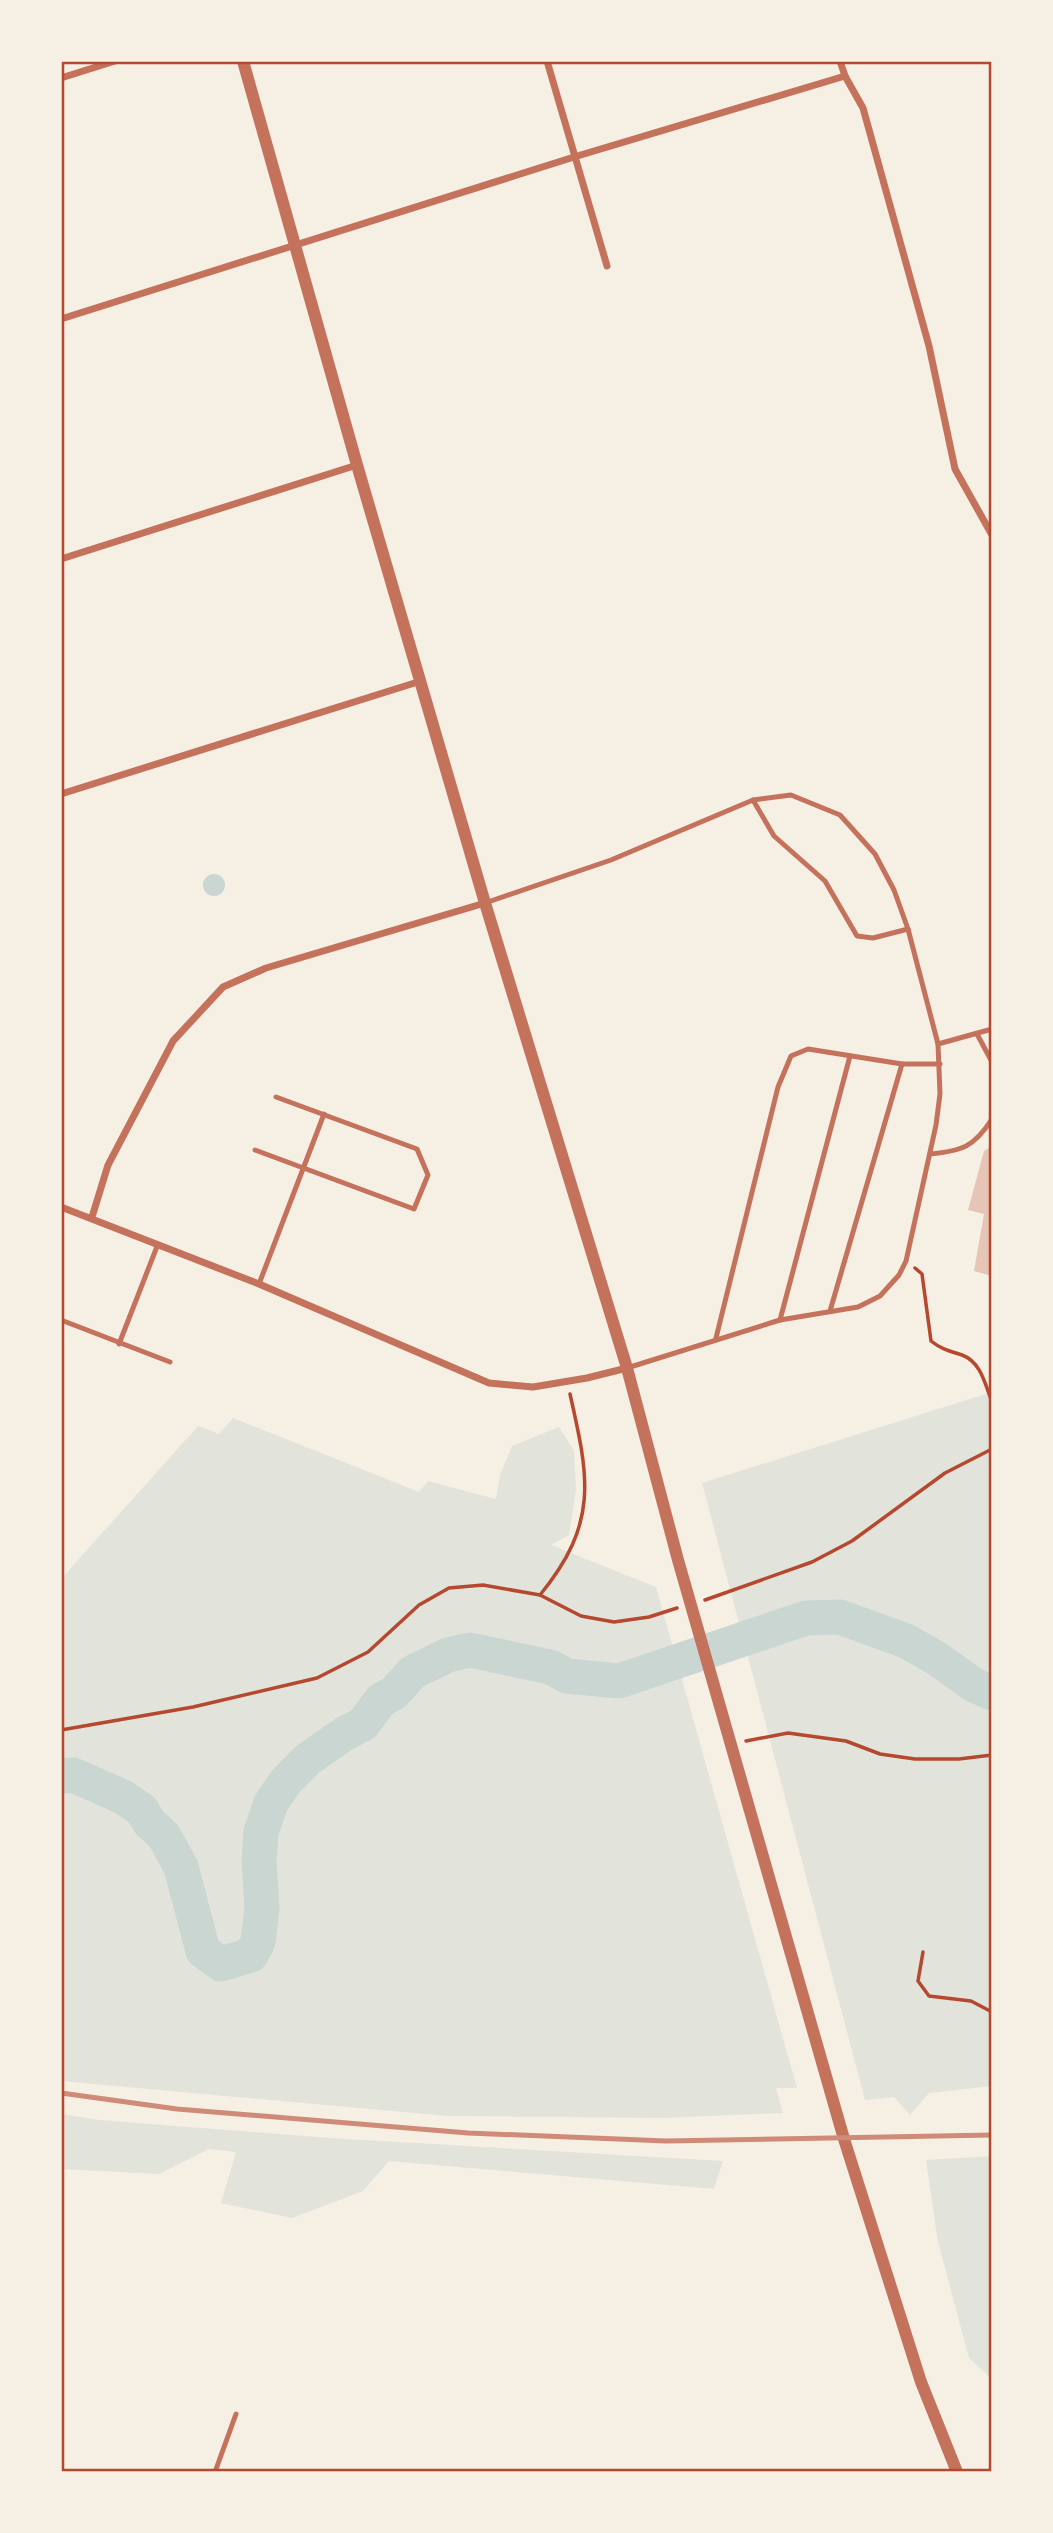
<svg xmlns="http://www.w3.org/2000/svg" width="1053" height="2533" viewBox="0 0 1053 2533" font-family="Arial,sans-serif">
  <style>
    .green { fill: #e2e4dc }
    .water { fill: #c9d6d2 }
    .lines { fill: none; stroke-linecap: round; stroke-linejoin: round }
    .river { stroke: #c9d6d2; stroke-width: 35 }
    .building { fill: #e6c5b7 }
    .path { stroke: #b5482f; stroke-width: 3.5 }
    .service { stroke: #c5725c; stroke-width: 5 }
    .minor { stroke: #c5725c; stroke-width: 7 }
    .tertiary { stroke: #c5725c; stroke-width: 12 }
    .rail { stroke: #cf8b77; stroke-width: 5 }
    .neatline { fill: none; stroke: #b5482f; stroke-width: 2.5 }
  </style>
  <rect width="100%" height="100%" fill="#f6efe4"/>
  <g class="green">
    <polygon points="992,1392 992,2086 929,2093 910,2115 894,2097 865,2100 702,1483"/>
    <polygon points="233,1418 419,1492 428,1481 496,1499 500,1475 512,1446 559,1427 574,1451 576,1490 569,1535 551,1545 656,1587 797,2088 776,2088 783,2113 664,2118 448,2116 61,2081 61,1579 198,1426 219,1434"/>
    <polygon points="61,2114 100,2120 331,2138 723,2161 714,2189 389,2161 363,2191 292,2218 221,2203 236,2152 209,2149 159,2174 61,2169"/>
    <polygon points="992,2156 992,2379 969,2358 938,2242 926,2160"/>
  </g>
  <circle class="water" cx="214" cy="885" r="11"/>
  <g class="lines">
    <polyline class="river" points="61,1776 73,1775 123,1797 142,1810 149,1822 164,1836 181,1867 203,1951 221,1964 251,1955 258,1942 262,1908 259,1861 261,1832 271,1803 286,1781 308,1759 344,1734 363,1724 381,1700 394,1693 413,1672 448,1655 470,1650 550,1667 567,1676 619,1681 806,1618 840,1617 906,1641 936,1658 974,1685 992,1693"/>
  </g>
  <polygon class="building" points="992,1146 992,1276 974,1271 984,1214 968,1210 984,1151"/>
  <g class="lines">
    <g class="path">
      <path d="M915,1268L922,1274L931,1341C941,1349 950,1351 962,1355C981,1362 985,1384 992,1402"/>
      <path d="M540,1595C599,1523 589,1478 570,1394"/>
      <polyline points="705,1600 812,1562 852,1541 945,1473 992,1449"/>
      <polyline points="61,1730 193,1707 317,1678 368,1652 419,1605 449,1588 483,1585 540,1595 581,1616 614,1622 649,1617 677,1608"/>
      <polyline points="746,1741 788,1733 846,1741 880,1754 915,1759 959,1759 992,1755"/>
      <polyline points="923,1952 918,1981 929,1996 971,2001 992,2012"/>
    </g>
    <g class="service">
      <polyline points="753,800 774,836 825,881 857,936 873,938 908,929"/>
      <polyline points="485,903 611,860 753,800 791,795 840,815 875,854 894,890 908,929 938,1044 940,1094 936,1125 906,1261 899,1275 880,1296 858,1307 780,1320 627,1368"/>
      <polyline points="977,1034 992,1062"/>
      <polyline points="938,1044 992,1029"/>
      <polyline points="255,1150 414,1209 428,1175 417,1149 276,1097"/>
      <path d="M930,1154C962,1151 974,1147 992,1119"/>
      <polyline points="259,1284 324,1114"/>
      <polyline points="830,1311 902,1064 940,1064"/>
      <polyline points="61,1320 170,1362"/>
      <polyline points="780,1320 850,1056"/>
      <polyline points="716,1338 778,1087 791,1056 808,1049 902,1064"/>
      <polyline points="119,1344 158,1244"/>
      <polyline points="215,2472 236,2414"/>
    </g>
    <g class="minor">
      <polyline points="547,61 607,266"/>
      <polyline points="840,61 845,76 863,108 929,346 955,469 992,535"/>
      <polyline points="61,78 115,61"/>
      <polyline points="61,319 574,157 845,76"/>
      <polyline points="61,559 357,465"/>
      <polyline points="61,794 421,681"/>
      <polyline points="61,1207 259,1284 489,1383 533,1387 587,1378 627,1368"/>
      <polyline points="92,1217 108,1165 173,1041 223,987 266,968 485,903"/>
    </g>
    <polyline class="tertiary" points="243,61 357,465 485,903 627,1368 678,1560 844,2139 921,2382 957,2472"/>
    <polyline class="rail" points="61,2093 177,2109 468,2133 666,2141 992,2135"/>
  </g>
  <rect width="1053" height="2533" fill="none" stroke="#f6efe4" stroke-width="126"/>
  <rect x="63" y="63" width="927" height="2407" class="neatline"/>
</svg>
